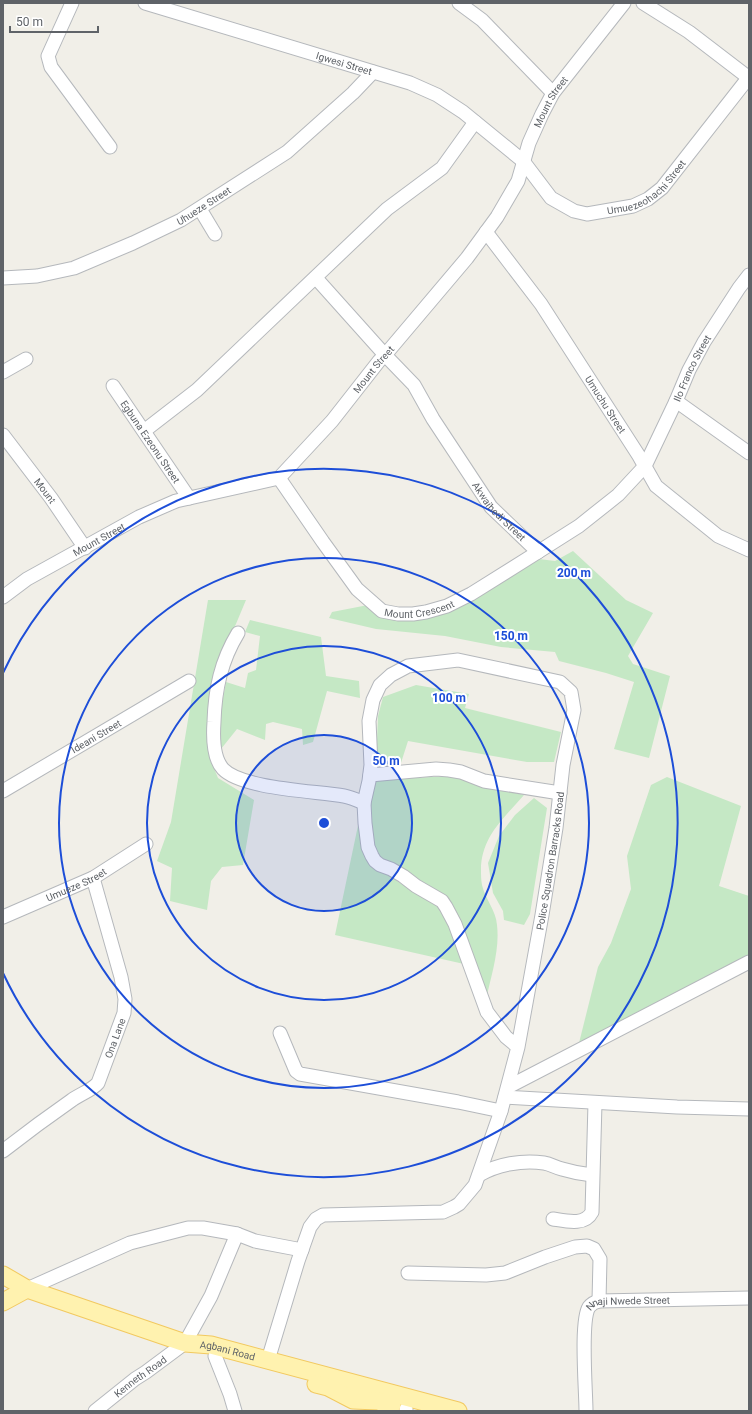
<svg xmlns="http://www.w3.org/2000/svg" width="752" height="1414" viewBox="0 0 752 1414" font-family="Roboto,sans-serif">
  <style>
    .green { fill: #c5e8c5 }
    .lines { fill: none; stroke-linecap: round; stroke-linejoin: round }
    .minor-casing { stroke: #b5b8bc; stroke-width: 15 }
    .major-casing { stroke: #f2c960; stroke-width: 19 }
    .minor { stroke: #fff; stroke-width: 13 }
    .major { stroke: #fff2af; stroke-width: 17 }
    .ring { fill: none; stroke: #1d4ed8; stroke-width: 2 }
    .labels { text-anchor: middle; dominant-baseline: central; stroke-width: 4; stroke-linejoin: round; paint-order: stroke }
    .street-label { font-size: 10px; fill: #5f6368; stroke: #fff }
    .centre { fill: #1d4ed8; stroke: #fff; stroke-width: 2 }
    .ring-label { font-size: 12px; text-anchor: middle; font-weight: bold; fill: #1d4ed8; stroke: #fff; stroke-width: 4; stroke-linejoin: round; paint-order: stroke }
  </style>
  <rect width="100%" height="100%" fill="#f1efe8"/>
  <g class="green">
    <polygon points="573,551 626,600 653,613 628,656 633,664 670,676 649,758 614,749 634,682 606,673 559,661 555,652 501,647 445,636 376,629 329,618 332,612 368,605 400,617 509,578 539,559 555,561"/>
    <polygon points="208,600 246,600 220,662 209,705 209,756 218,778 254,800 243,865 222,867 211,881 207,910 170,901 172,868 157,861 171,822"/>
    <polygon points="250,620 321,637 326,676 359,681 360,698 327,691 313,742 303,745 302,729 273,722 266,724 265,740 237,729 221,749 219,720 226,682 245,688 248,673 256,670 260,636 245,632"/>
    <polygon points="416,685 469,694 465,708 561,732 554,762 527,762 408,741 400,766 376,763 378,716 383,697"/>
    <path d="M449,776L524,795C504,818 481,837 481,870C481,875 481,880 482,885C485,899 496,910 497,925C500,950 491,976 486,1000L460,925L376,854L369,807L376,780Z"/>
    <polygon points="667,777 741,806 719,886 749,896 749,959 670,999 579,1043 598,967 611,943 631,889 627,856 651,785"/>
    <polygon points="534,798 547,808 530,914 524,925 504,920 503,911 493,893 488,863 499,836 515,815"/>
    <polygon points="360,816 370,861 400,883 436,903 448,918 464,964 335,935"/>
  </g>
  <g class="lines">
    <g class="minor-casing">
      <g id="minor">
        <polyline points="72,3 48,56 51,67 110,147"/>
        <path id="s1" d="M145,3L410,83L437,95L463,112L523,161L551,198L574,211L587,214L633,206L648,199L662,188L749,77"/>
        <polyline points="459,3 482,20 553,93"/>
        <polyline points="643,3 689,32 749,78"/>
        <polyline points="200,209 215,234"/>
        <path id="s2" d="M486,232L541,304L639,456L656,486L718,536L749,550"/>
        <path id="s3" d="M3,278L37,276L74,268L133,243L181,220L287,152L353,93L373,72"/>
        <path id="s4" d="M316,278L385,355L414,385L433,419L491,507L538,552L579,526L618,495L645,466L676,401L689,370L704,342L739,288L749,275"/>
        <polyline points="3,372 26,359"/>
        <path id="s5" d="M113,386L189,498"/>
        <polyline points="676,401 749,453"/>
        <polyline points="144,431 197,390 387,209 442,168 475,122"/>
        <path id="s6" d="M3,435L51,498L85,548"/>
        <path id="s7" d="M279,478L323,542L357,589L382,611L398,614H413L426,612L447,606L471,594L538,552"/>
        <path id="s8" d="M3,597L27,579L139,517L176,501L279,478L332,421L379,361L385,355L467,258L497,217L518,181L529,143L542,114L553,93L624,3"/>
        <path d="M238,633C221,661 215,689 214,722C213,736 213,758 223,769C242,789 316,791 344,796C350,797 357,800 364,803"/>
        <polyline points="370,775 436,769 449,770 461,772 484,781 560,793"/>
        <path id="s9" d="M3,791L189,681"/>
        <path id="s10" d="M3,917L93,878L146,844"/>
        <polyline points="280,1033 296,1071 300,1074 458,1102 501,1111"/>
        <polyline points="508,1087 749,962"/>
        <polyline points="505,1097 677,1107 749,1109"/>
        <path id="s11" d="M3,1151C26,1133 49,1116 72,1100C80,1094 91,1091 98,1083L124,1013L125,999L121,977L93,878"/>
        <path d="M479,1175C498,1164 522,1160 544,1163C551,1164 556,1168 562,1169C572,1172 582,1174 592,1175"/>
        <path d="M553,1219C566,1221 585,1226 592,1212L595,1103"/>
        <polyline points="408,1273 486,1275 505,1273 545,1257 575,1247 587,1246 594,1249 600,1259 599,1301"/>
        <polyline points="27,1289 130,1243 188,1228 203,1228 237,1234"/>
        <polyline points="215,1356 230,1394 235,1411"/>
        <path id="s12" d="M268,1360L298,1261L310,1227L316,1219L323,1215L443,1212L454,1207L459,1204L475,1185L501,1111L518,1047L542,915L556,828L563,765L574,710L571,692L560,682L458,660L408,666L391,675L380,685L373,700L369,721L371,765L369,781L364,803L365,823L368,847L372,856L375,861L380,865L391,869L403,876L416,886L442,901L446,907L455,924L487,1012L506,1037L518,1047"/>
        <path id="s13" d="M95,1411L135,1379L146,1372L185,1343L211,1296L237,1234L255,1241L302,1250"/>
        <polyline points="406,1411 406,1409"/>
        <path id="s14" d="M586,1411C586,1391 580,1321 589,1307C592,1303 595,1302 599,1301L749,1298"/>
      </g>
    </g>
    <g class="major-casing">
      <g id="major">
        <path id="s15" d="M3,1275L27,1289L185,1343L211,1345L458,1411"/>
        <polyline points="3,1302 27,1289"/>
        <polyline points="316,1384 328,1387 353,1400 378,1401 392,1405"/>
      </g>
    </g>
    <use href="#minor" class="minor"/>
    <use href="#major" class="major"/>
  </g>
  <circle cx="324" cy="823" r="88" fill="#1d4ed8" fill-opacity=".12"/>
  <g class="ring">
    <circle cx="324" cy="823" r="88"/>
    <circle cx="324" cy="823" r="177"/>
    <circle cx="324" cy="823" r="265"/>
    <path d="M3 673A354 354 0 1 1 3 973"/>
  </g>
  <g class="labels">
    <g class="street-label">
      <text stroke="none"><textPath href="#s1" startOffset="208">Igwesi Street</textPath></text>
      <text stroke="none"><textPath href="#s8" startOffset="772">Mount Street</textPath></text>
      <text stroke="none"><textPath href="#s1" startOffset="569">Umuezeohachi Street</textPath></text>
      <text stroke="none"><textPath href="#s3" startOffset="216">Uhueze Street</textPath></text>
      <text stroke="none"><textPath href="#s4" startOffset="601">Ilo Franco Street</textPath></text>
      <text stroke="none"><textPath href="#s8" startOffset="448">Mount Street</textPath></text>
      <text stroke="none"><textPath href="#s2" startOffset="210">Umuchu Street</textPath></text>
      <text stroke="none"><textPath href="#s5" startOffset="67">Egbuna Ezeonu Street</textPath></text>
      <text stroke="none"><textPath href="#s6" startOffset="70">Mount</textPath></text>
      <text stroke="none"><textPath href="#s4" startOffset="298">Akwaihedi Street</textPath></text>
      <text stroke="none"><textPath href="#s8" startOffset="112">Mount Street</textPath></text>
      <text stroke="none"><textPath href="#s7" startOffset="207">Mount Crescent</textPath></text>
      <text stroke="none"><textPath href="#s9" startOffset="108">Ideani Street</textPath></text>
      <text stroke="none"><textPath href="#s12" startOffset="654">Police Squadron Barracks Road</textPath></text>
      <text stroke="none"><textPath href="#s10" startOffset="80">Umueze Street</textPath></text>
      <text stroke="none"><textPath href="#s11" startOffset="165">Ona Lane</textPath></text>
      <text stroke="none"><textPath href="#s14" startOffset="145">Nnaji Nwede Street</textPath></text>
      <text stroke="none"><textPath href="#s15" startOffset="238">Agbani Road</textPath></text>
      <text stroke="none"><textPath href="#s13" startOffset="57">Kenneth Road</textPath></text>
    </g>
  </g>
  <circle cx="324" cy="823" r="6" class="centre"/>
  <g class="ring-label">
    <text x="574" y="577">200 m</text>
    <text x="511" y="640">150 m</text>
    <text x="449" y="702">100 m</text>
    <text x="386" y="765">50 m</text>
  </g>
  <rect width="752" height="1414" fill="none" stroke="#5f6368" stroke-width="8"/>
  <path d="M10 26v6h88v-6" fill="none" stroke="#5f6368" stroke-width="2"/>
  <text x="16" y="26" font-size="12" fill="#5f6368" stroke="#ffffff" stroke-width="3" paint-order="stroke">50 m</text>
</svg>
